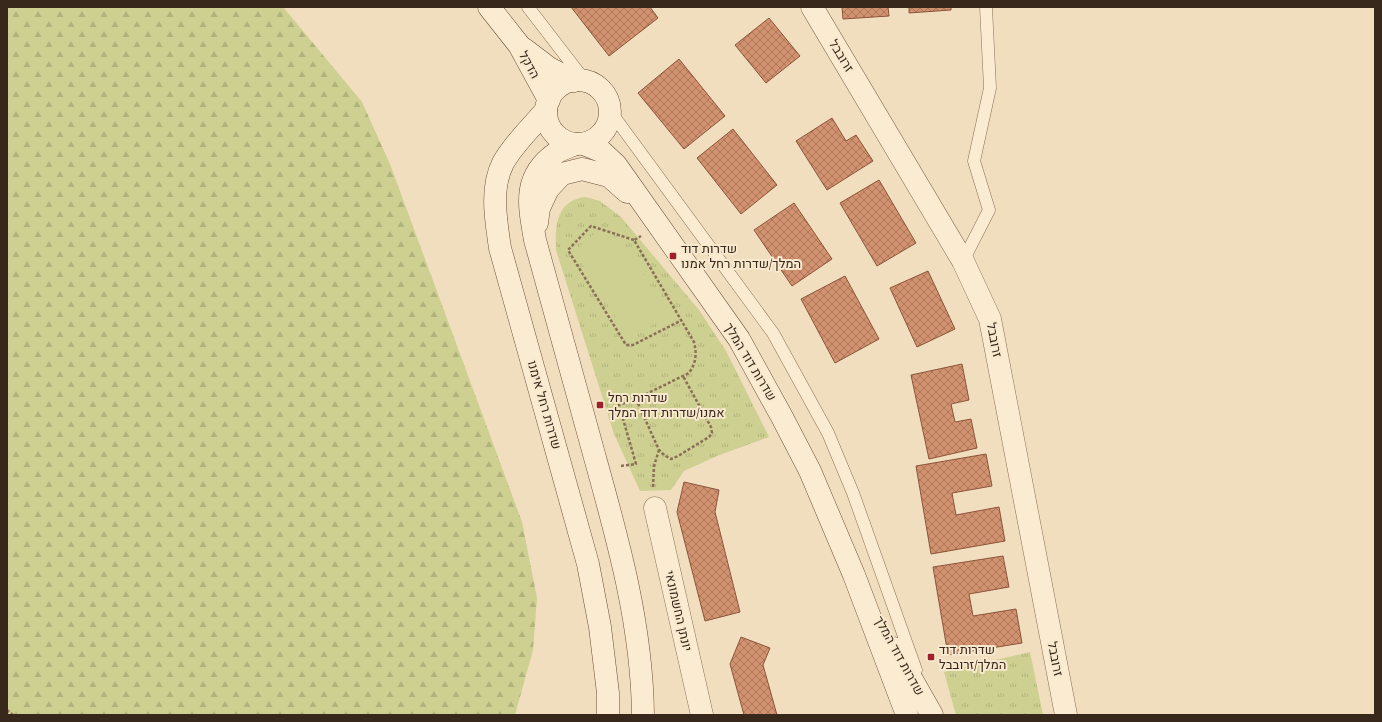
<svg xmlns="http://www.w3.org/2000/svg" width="1382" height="722" viewBox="0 0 1382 722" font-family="Spectral,Heebo,serif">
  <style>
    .forest { fill: url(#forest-firs) }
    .park { fill: url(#park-tufts) }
    .pitch { fill: #cdd091 }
    .building { fill: url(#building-cross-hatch); stroke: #8b5439 }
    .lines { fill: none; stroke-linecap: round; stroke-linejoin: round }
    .lane-casing { stroke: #8a6e55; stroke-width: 13 }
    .street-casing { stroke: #8a6e55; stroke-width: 23 }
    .secondary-casing { stroke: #6c4f39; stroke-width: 23 }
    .path { stroke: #8a6e55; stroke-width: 2.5; stroke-dasharray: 3 2; stroke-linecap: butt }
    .lane { stroke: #fbecd1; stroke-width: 12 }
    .street { stroke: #fbecd1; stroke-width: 22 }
    .secondary { stroke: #fbecd1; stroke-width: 22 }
    .poi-dot { fill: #9e212b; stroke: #f8e9ce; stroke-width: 1.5 }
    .labels { text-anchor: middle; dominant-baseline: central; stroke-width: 4; stroke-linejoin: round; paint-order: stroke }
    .street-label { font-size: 13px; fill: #38271b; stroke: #f8e9ce }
    .poi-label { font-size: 13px; fill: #38271b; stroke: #f8e9ce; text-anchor: start }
  </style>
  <defs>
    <pattern id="forest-firs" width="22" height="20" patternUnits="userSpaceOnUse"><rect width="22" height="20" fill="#cdd091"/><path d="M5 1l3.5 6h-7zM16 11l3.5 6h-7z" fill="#b1b37c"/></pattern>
    <pattern id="park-tufts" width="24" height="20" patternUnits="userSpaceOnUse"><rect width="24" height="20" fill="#cdd091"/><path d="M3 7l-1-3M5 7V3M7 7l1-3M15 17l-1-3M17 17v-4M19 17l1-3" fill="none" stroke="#b1b37c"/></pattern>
    <pattern id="building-cross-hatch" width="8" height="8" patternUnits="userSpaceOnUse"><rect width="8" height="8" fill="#d29270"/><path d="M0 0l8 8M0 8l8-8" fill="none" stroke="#ab775b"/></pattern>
  </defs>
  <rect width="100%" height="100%" fill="#f1debe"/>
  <polygon class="forest" points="7,7 283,7 362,102 390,164 522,522 537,598 533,650 515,715 7,715"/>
  <g class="park">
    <path d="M585,197L600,201L621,217L699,310L726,351L769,437L717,456L684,471L671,490L640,491L614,434L556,250C555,226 556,201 585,197Z"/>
    <polygon points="1030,652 1043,715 956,715 944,672"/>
  </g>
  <polygon class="pitch" points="595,233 624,244 670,316 628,337 574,251"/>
  <g class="building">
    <polygon points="571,7 650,7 658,18 609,56"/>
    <polygon points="842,7 888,7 889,16 843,19"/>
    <polygon points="909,7 951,7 951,10 909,13"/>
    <polygon points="769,18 800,56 766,83 735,45"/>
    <polygon points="679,59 725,116 684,149 638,93"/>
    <polygon points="832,118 846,141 856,135 873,161 827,190 796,141"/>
    <polygon points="733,129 777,185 741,214 697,158"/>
    <polygon points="879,180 916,243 877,266 840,203"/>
    <polygon points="794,203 832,259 792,286 754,230"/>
    <polygon points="928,271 955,329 917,347 890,288"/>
    <polygon points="845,276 879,339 835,363 801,299"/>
    <polygon points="962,364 969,400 951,404 955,422 971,419 977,448 929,459 911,375"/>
    <polygon points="986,454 992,486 952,493 956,515 999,507 1005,541 931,554 916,466"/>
    <polygon points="684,482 719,490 715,512 740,612 705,621 677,512"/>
    <polygon points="1003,556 1009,587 969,594 973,616 1016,609 1022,643 948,655 933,567"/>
    <polygon points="741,637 770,648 763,665 777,715 744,715 730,664"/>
  </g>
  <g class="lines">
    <g class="lane-casing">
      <g id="lane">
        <polyline points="528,7 585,81"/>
        <polyline points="610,111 773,333 828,433 853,493 916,670"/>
        <polyline points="963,261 989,210 974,161 990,88 986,7"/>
      </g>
    </g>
    <g class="street-casing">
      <g id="street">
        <polyline points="812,7 963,261 990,319 1066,715"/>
        <polyline points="655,508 702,715"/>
      </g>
    </g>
    <g class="secondary-casing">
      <g id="secondary">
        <polyline points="489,7 519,45 549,100"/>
        <polyline points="524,49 549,68 574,81"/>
        <circle cx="578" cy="112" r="32"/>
        <path d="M546,110C532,127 514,143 503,163C490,189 496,220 500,248L588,564L600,627L608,693V715"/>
        <path d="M576,144C569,147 561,149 556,153C522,177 529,205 535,240C554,311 574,382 594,454C618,540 642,625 643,715"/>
        <polyline points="584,144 601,151 616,165 739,339 782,417 810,471 854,575 907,715"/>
        <polyline points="537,223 539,208 548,189 562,174 582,169 609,176 627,192"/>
        <polyline points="894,648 932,715"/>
      </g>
    </g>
    <g class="path">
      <polyline points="634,240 591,226 568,250 626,345 633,345 682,320"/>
      <polyline points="636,399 659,450 664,455 671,459 678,456 709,437 712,433 711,427 683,376"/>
      <path d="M621,466L636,464L619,405L636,399L689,373C696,363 697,354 694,342L634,240L641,236"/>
      <polyline points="653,487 654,466 659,450"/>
      <polyline points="7,710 13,715"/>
    </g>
    <use href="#lane" class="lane"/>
    <use href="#street" class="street"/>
    <use href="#secondary" class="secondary"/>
  </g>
  <g class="poi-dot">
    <rect x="669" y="252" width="8" height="8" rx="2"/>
    <rect x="596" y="401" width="8" height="8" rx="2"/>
    <rect x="927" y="653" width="8" height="8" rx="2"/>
  </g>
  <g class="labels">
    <g class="street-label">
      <text transform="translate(841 56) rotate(59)">זרובבל</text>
      <text transform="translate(529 65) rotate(61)">הדקל</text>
      <text transform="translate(994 340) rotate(79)">זרובבל</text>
      <text transform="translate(750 362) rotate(59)">שדרות דוד המלך</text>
      <text transform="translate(544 405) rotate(74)">שדרות רחל אימנו</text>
      <text transform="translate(678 611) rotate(77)">יונתן החשמונאי</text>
      <text transform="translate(899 656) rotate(61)">שדרות דוד המלך</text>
      <text transform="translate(1055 659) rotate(79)">זרובבל</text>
    </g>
    <g class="poi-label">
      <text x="681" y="249">שדרות דוד<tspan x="681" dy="15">המלך/שדרות רחל אמנו</tspan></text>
      <text x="608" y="398">שדרות רחל<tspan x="608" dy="15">אמנו/שדרות דוד המלך</tspan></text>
      <text x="939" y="650">שדרות דוד<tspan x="939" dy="15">המלך/זרובבל</tspan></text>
    </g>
  </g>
  <rect width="1382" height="722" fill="none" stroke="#38271b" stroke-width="16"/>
</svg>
